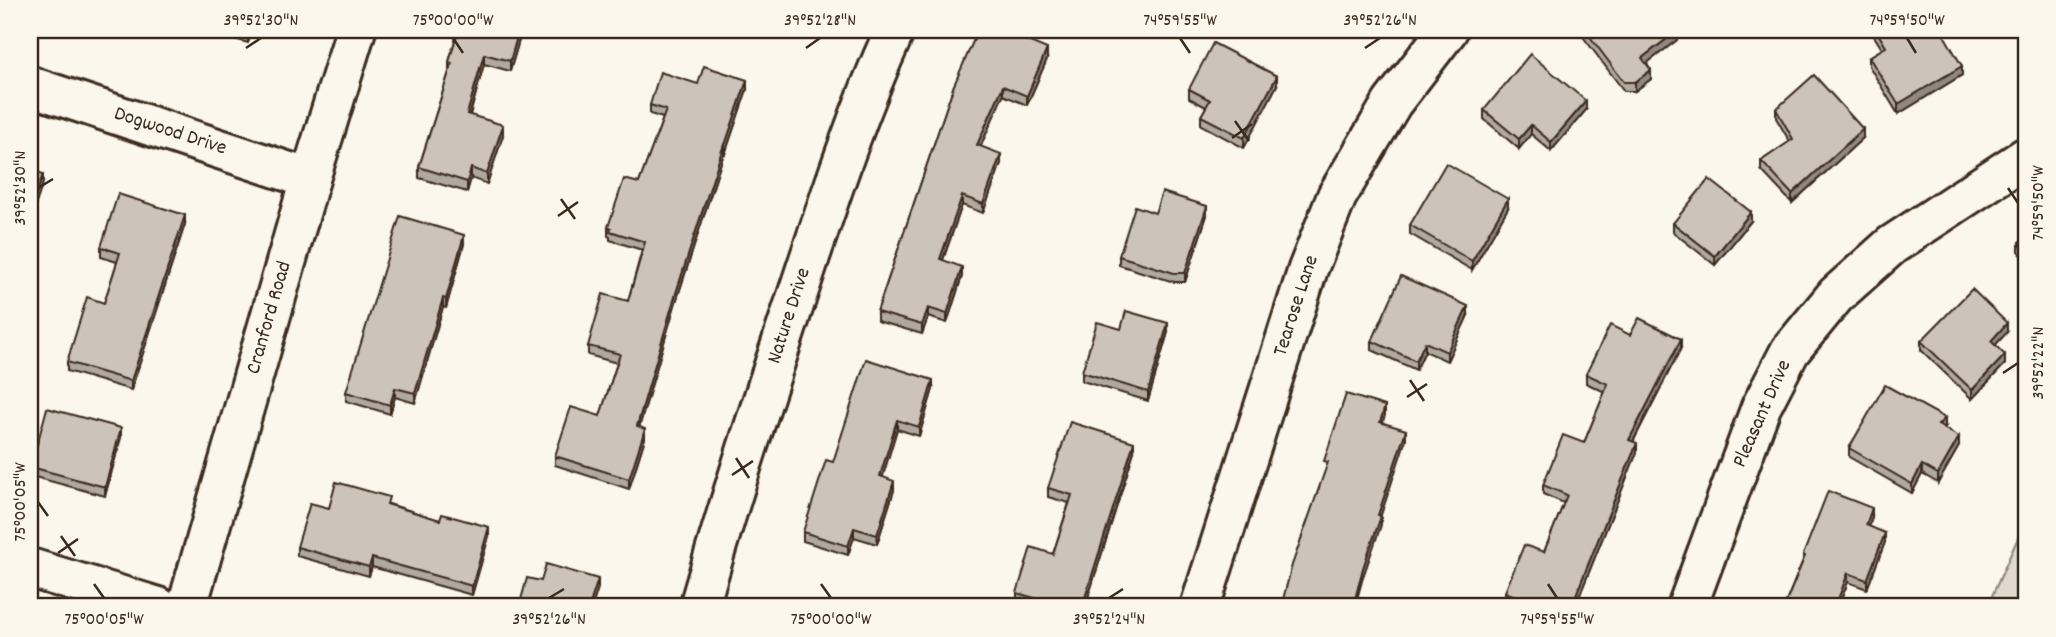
<svg xmlns="http://www.w3.org/2000/svg" width="2056" height="637" viewBox="0 0 2056 637" font-family="Dekko,sans-serif">
  <style>
    .green { fill: #dfd9ce; stroke: #8d8276; stroke-width: 2 }
    .lines { fill: none; stroke-linecap: round; stroke-linejoin: round }
    .street-casing { stroke: #3b2a1e; stroke-width: 44 }
    .street { stroke: #fbf7ec; stroke-width: 38 }
    .wall { fill: #afa99f; stroke: #3b2a1e; stroke-width: 2 }
    .shaded-wall { fill: #8f8982; stroke: #3b2a1e; stroke-width: 2 }
    .building { fill: #ccc4b9; stroke: #3b2a1e; stroke-width: 2 }
    .ticks { fill: none; stroke: #3b2a1e; stroke-width: 2.5 }
    .labels { text-anchor: middle; dominant-baseline: central; stroke-width: 7; stroke-linejoin: round; paint-order: stroke }
    .street-label { font-size: 21px; fill: #3b2a1e; stroke: #fbf7ec }
    .neatline { fill: none; stroke: #3b2a1e; stroke-width: 2.5 }
    .ticks-label { font-size: 18px; text-anchor: middle; fill: #3b2a1e }
  </style>
  <rect width="100%" height="100%" fill="#fbf7ec"/>
  <filter id="ink" filterUnits="userSpaceOnUse"><feTurbulence type="fractalNoise" baseFrequency=".0143" numOctaves="2"/><feDisplacementMap in="SourceGraphic" scale="14" xChannelSelector="R" yChannelSelector="G"/><feConvolveMatrix kernelMatrix="1 2 1 2 8 2 1 2 1" color-interpolation-filters="sRGB"/></filter>
  <g filter="url(#ink)">
    <polygon class="green" points="2026,520 2026,607 1987,607"/>
    <g class="lines">
      <g class="street-casing">
        <g id="street">
          <polyline points="30,86 310,179"/>
          <polyline points="30,568 158,607"/>
          <polyline points="187,607 310,179 356,30"/>
          <path d="M699,607C727,508 759,411 791,314C823,218 853,122 895,30"/>
          <polyline points="1200,607 1308,269 1337,196 1392,103 1448,30"/>
          <polyline points="1687,607 1761,407 1790,351 1836,295 1892,245 2026,157"/>
        </g>
      </g>
      <use href="#street" class="street"/>
    </g>
    <g class="wall">
      <polygon points="204,30 252,30 248,43"/>
      <polygon points="458,30 522,30 510,71 484,64 470,115 503,135 487,184 471,178 467,192 419,178 419,167 449,72 449,62"/>
      <polygon points="754,30 769,30 767,35"/>
      <polygon points="1578,30 1677,30 1677,40 1647,63 1651,79 1635,91 1624,91"/>
      <polygon points="1874,30 1941,30 1962,75 1898,114 1869,66 1869,57 1882,49 1874,36"/>
      <polygon points="1047,59 1027,105 1003,95 980,147 1001,163 983,213 962,205 943,260 962,276 947,323 928,317 922,334 877,321 877,312 954,85"/>
      <polygon points="698,84 747,89 725,154 724,153 675,305 639,427 645,438 629,489 555,465 555,456 600,416 617,363 588,355 588,346 628,301 642,250 610,240 610,237 608,236 608,227 639,183 663,118 650,114 650,105"/>
      <polygon points="1277,85 1244,148 1201,125 1201,116 1206,107 1189,98 1189,89"/>
      <polygon points="1776,109 1863,138 1792,203 1761,170 1761,161 1790,142 1776,118"/>
      <polygon points="1484,110 1586,110 1551,151 1531,134 1519,149 1484,119"/>
      <polygon points="1508,208 1472,270 1410,234 1410,225"/>
      <polygon points="1155,213 1207,215 1185,282 1174,282 1119,265 1119,256"/>
      <polygon points="1751,221 1715,265 1673,232 1673,223"/>
      <polygon points="185,224 131,390 67,371 67,362 104,303 117,262 101,257 101,247"/>
      <polygon points="2026,238 2026,265 2019,251 2019,242"/>
      <polygon points="464,244 446,308 443,307 415,403 395,397 390,414 346,401 346,392"/>
      <polygon points="1468,315 1447,361 1425,351 1416,370 1372,350 1372,341"/>
      <polygon points="1121,329 1168,332 1148,401 1082,381 1082,372"/>
      <polygon points="2007,332 1995,345 2005,364 1972,399 1921,350 1921,341"/>
      <polygon points="1630,335 1681,348 1633,442 1637,452 1575,607 1521,607 1505,601 1505,592 1544,552 1564,503 1543,494 1543,485 1584,443 1605,392 1586,383 1586,374"/>
      <polygon points="933,389 919,436 897,429 882,477 894,490 877,544 854,537 848,555 803,541 803,532 833,462"/>
      <polygon points="1945,427 1944,428 1959,446 1938,483 1922,474 1912,493 1849,457 1849,448"/>
      <polygon points="121,437 105,496 31,476 31,467"/>
      <polygon points="1134,451 1085,607 1035,607 1017,602 1017,593 1053,554 1069,503 1048,497 1048,488"/>
      <polygon points="389,504 489,536 472,595 372,567 369,576 297,556 297,547 329,508"/>
      <polygon points="1872,517 1869,527 1885,542 1867,589 1848,582 1838,607 1784,607 1803,560 1803,555"/>
    </g>
    <g class="shaded-wall">
      <polygon points="249,30 252,30 248,43 248,34"/>
      <polygon points="519,30 522,30 510,71 510,61"/>
      <polygon points="1677,31 1677,40 1642,67 1642,58"/>
      <polygon points="1047,49 1047,59 1027,105 1027,96"/>
      <polygon points="484,54 484,64 467,124 467,114"/>
      <polygon points="1962,66 1962,75 1898,114 1898,104"/>
      <polygon points="1651,70 1651,79 1635,91 1635,82"/>
      <polygon points="1277,76 1277,85 1244,148 1244,138"/>
      <polygon points="747,80 747,89 725,154 725,145"/>
      <polygon points="1003,86 1003,95 977,155 977,145"/>
      <polygon points="1586,101 1586,110 1551,151 1551,142"/>
      <polygon points="503,125 503,135 487,184 487,174"/>
      <polygon points="1531,125 1531,134 1519,149 1519,139"/>
      <polygon points="1863,129 1863,138 1792,203 1792,194"/>
      <polygon points="724,144 724,153 675,305 637,435 637,426 675,296"/>
      <polygon points="1001,154 1001,163 983,213 983,204"/>
      <polygon points="471,168 471,178 467,192 467,182"/>
      <polygon points="43,174 43,183 30,221 30,212"/>
      <polygon points="962,196 962,205 940,268 940,259"/>
      <polygon points="1508,199 1508,208 1472,270 1472,261"/>
      <polygon points="1207,206 1207,215 1185,282 1185,273"/>
      <polygon points="1751,212 1751,221 1715,265 1715,256"/>
      <polygon points="185,215 185,224 131,390 131,381"/>
      <polygon points="464,235 464,244 446,308 446,299"/>
      <polygon points="962,267 962,276 947,323 947,314"/>
      <polygon points="443,298 443,307 415,403 415,393"/>
      <polygon points="1468,306 1468,315 1447,361 1447,352"/>
      <polygon points="928,308 928,317 922,334 922,325"/>
      <polygon points="1168,323 1168,332 1148,401 1148,392"/>
      <polygon points="2007,323 2007,332 1991,350 1991,341"/>
      <polygon points="1681,339 1681,348 1629,449 1629,440"/>
      <polygon points="1425,342 1425,351 1416,370 1416,361"/>
      <polygon points="2005,355 2005,364 1972,399 1972,390"/>
      <polygon points="933,380 933,389 919,436 919,427"/>
      <polygon points="395,388 395,397 390,414 390,405"/>
      <polygon points="1385,406 1385,415 1380,431 1380,422"/>
      <polygon points="1945,418 1945,427 1938,434 1938,425"/>
      <polygon points="897,420 897,429 880,486 880,476"/>
      <polygon points="121,428 121,437 105,496 105,487"/>
      <polygon points="645,429 645,438 629,489 629,479"/>
      <polygon points="1406,430 1406,439 1378,524 1378,515"/>
      <polygon points="1959,437 1959,446 1938,483 1938,474"/>
      <polygon points="1134,442 1134,451 1085,607 1082,607"/>
      <polygon points="1637,443 1637,452 1575,607 1571,607"/>
      <polygon points="1922,465 1922,474 1912,493 1912,484"/>
      <polygon points="894,481 894,490 877,544 877,535"/>
      <polygon points="1872,508 1872,517 1866,535 1866,525"/>
      <polygon points="1381,516 1381,525 1363,577 1355,607 1353,607 1363,568"/>
      <polygon points="489,527 489,536 472,595 472,586"/>
      <polygon points="854,528 854,537 848,555 848,546"/>
      <polygon points="1885,533 1885,542 1867,589 1867,580"/>
      <polygon points="372,558 372,567 369,576 369,567"/>
      <polygon points="1848,573 1848,582 1838,607 1835,607"/>
      <polygon points="598,579 598,588 592,607 589,607"/>
    </g>
    <g class="building">
      <polygon points="234,30 249,30 248,34"/>
      <polygon points="458,30 519,30 510,61 484,54 467,114 503,125 487,174 471,168 467,182 419,167 452,63 449,62"/>
      <polygon points="978,30 1001,30 1047,49 1027,96 1003,86 977,145 1001,154 983,204 962,196 940,259 962,267 947,314 928,308 922,325 877,312 954,85"/>
      <polygon points="1585,30 1677,30 1677,31 1642,58 1651,70 1635,82 1624,82"/>
      <polygon points="1876,30 1941,30 1962,66 1898,104 1869,57 1886,47"/>
      <polygon points="1213,43 1277,76 1244,138 1201,116 1210,100 1189,89"/>
      <polygon points="1530,54 1586,101 1551,142 1531,125 1519,139 1484,110"/>
      <polygon points="704,66 747,80 725,145 724,144 675,296 637,426 645,429 629,479 555,456 571,407 600,416 620,354 588,346 603,294 628,301 645,242 610,231 611,228 608,227 624,179 639,183 666,110 650,105 660,72 698,84"/>
      <polygon points="1814,75 1863,129 1792,194 1761,161 1793,139 1776,109"/>
      <polygon points="1446,163 1508,199 1472,261 1410,225"/>
      <polygon points="30,169 43,174 30,212"/>
      <polygon points="1709,179 1751,212 1715,256 1673,223"/>
      <polygon points="1162,192 1207,206 1185,273 1174,273 1119,256 1135,206 1155,213"/>
      <polygon points="118,194 185,215 131,381 67,362 87,297 104,303 120,253 101,247"/>
      <polygon points="400,216 464,235 446,299 443,298 415,393 395,388 390,405 346,392"/>
      <polygon points="2026,238 2026,256 2019,242"/>
      <polygon points="1401,276 1468,306 1447,352 1425,342 1416,361 1372,341"/>
      <polygon points="1972,289 2007,323 1991,341 2005,355 1972,390 1921,341"/>
      <polygon points="1126,311 1168,323 1148,392 1082,372 1097,322 1121,329"/>
      <polygon points="1639,318 1681,339 1629,440 1637,443 1571,607 1523,607 1526,600 1505,592 1524,545 1544,552 1567,495 1543,485 1563,435 1584,443 1608,384 1586,374 1610,325 1630,335"/>
      <polygon points="866,359 933,380 919,427 897,420 880,476 894,481 877,535 854,528 848,546 803,532 826,460 833,462"/>
      <polygon points="1885,385 1945,418 1938,425 1959,437 1938,474 1922,465 1912,484 1849,448"/>
      <polygon points="1346,394 1385,406 1380,422 1406,430 1378,515 1381,516 1363,568 1353,607 1281,607 1292,565 1328,462 1324,461"/>
      <polygon points="47,408 121,428 105,487 31,467"/>
      <polygon points="1070,422 1134,442 1082,607 1066,607 1017,593 1031,547 1053,554 1072,495 1048,488"/>
      <polygon points="336,482 389,497 387,504 440,520 442,514 489,527 472,586 372,558 369,567 297,547 310,503 329,508"/>
      <polygon points="1828,491 1872,508 1866,525 1885,533 1867,580 1848,573 1835,607 1784,607 1805,556 1803,555"/>
      <polygon points="546,564 598,579 589,607 519,607 527,578 541,581"/>
    </g>
  </g>
  <path class="ticks" d="M453,38L463,53M1180,38L1190,53M1907,38L1916,53M246,48L261,38M806,48L820,38M1365,48L1380,38M1235,121L1249,141M1232,138L1252,124M38,188L53,179M2008,188L2018,203M561,199L575,219M558,216L578,202M2003,373L2018,363M1410,380L1424,401M1407,397L1427,384M736,458L749,478M732,475L753,461M38,502L48,516M61,536L75,556M58,553L78,539M94,584L104,598M821,584L831,598M1548,584L1557,598M549,598L564,589M1109,598L1123,589"/>
  <g class="labels">
    <g class="street-label">
      <text transform="translate(170 132) rotate(18)">Dogwood Drive</text>
      <text transform="translate(1297 306) rotate(-72)">Tearose Lane</text>
      <text transform="translate(790 316) rotate(-72)">Nature Drive</text>
      <text transform="translate(270 318) rotate(-74)">Cranford Road</text>
      <text transform="translate(1763 414) rotate(-66)">Pleasant Drive</text>
    </g>
  </g>
  <rect width="2056" height="637" fill="none" stroke="#fbf7ec" stroke-width="77"/>
  <rect x="38" y="38" width="1980" height="560" class="neatline"/>
  <g class="ticks-label">
    <text x="261" y="25">39°52'30"N</text>
    <text x="453" y="25">75°00'00"W</text>
    <text x="820" y="25">39°52'28"N</text>
    <text x="1180" y="25">74°59'55"W</text>
    <text x="1380" y="25">39°52'26"N</text>
    <text x="1907" y="25">74°59'50"W</text>
    <text transform="translate(19 188) rotate(-90)" y="6">39°52'30"N</text>
    <text transform="translate(2037 203) rotate(-90)" y="6">74°59'50"W</text>
    <text transform="translate(2037 363) rotate(-90)" y="6">39°52'22"N</text>
    <text transform="translate(19 502) rotate(-90)" y="6">75°00'05"W</text>
    <text x="104" y="624">75°00'05"W</text>
    <text x="549" y="624">39°52'26"N</text>
    <text x="831" y="624">75°00'00"W</text>
    <text x="1109" y="624">39°52'24"N</text>
    <text x="1557" y="624">74°59'55"W</text>
  </g>
</svg>
